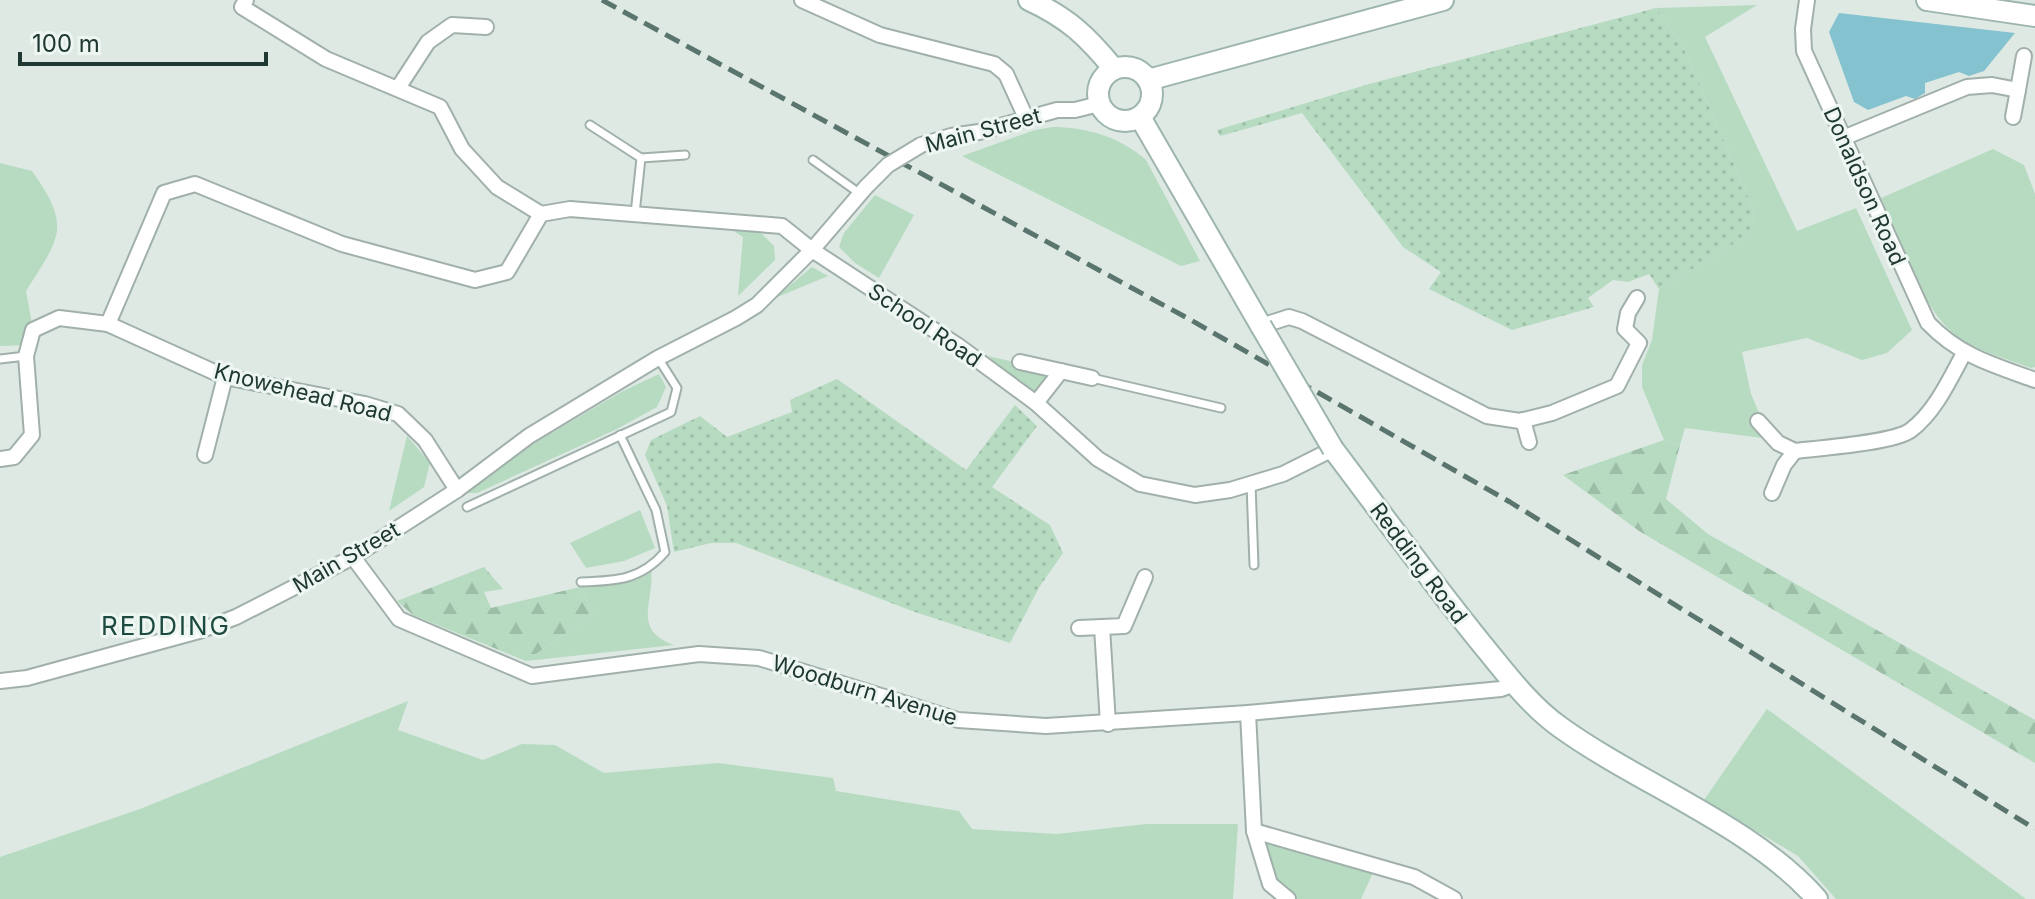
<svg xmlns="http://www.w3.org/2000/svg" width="2035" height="899" viewBox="0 0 2035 899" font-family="Inter,sans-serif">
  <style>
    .grass { fill: #b6dbc1 }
    .forest { fill: url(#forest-firs) }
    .park { fill: url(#park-dots) }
    .water { fill: #85c2cf }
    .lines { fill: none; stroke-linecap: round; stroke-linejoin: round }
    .lane-casing { stroke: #a1b0ab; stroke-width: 11 }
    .street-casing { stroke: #a1b0ab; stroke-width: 18 }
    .secondary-casing { stroke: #9db5ad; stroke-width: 24 }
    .lane { stroke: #fff; stroke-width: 7 }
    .street { stroke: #fff; stroke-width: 14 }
    .secondary { stroke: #fff; stroke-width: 20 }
    .rail { stroke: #5a756e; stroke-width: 5; stroke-dasharray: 16 8; stroke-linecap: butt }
    .street-bridge-casing { stroke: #a1b0ab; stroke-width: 18; stroke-linecap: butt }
    .secondary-bridge-casing { stroke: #9db5ad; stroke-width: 24; stroke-linecap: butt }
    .street-bridge { stroke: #fff; stroke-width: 14 }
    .secondary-bridge { stroke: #fff; stroke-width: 20 }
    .labels { text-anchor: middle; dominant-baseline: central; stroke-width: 6; stroke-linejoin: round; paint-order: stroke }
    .street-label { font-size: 22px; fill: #203832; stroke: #eef6f2 }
    .quarter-label { font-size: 26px; letter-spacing: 2px; fill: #1c4a40; stroke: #eef6f2 }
  </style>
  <defs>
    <pattern id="forest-firs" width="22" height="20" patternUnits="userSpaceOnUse" patternTransform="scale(2)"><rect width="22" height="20" fill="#b6dbc1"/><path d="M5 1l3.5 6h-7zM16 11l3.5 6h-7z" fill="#9cbda6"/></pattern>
    <pattern id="park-dots" width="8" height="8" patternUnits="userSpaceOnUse" patternTransform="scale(2)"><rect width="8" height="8" fill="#b6dbc1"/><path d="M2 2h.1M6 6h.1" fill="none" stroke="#9cbda6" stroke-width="1.8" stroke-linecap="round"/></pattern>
  </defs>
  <rect width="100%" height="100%" fill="#dee9e4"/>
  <g class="grass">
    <polygon points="1757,5 1705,37 1797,231 1856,208 1912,330 1887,353 1862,360 1807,338 1742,352 1751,394 1770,439 1685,428 1680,445 1664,440 1642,387 1642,365 1652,340 1659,289 1748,235 1755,213 1684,49 1656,8"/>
    <path d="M1052,127C1087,127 1120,137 1146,160L1200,261L1181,266L962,156L1035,130Z"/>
    <path d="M1993,149L2024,165L2035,194V367L2031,368C2005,358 1972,350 1951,331C1921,305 1897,235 1881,198Z"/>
    <path d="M0,163L32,171C72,227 60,237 26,291L33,330L29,345L0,346Z"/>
    <polygon points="875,195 914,215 879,278 855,263 839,247 844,233"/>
    <polygon points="732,230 759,231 774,246 775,260 738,296 743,237"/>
    <polygon points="812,267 828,276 775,298"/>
    <polygon points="988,356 1014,362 1013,366 1026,370 1028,367 1048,379 1036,393 1029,391"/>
    <polygon points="659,374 666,387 657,407 617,429 477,493 460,493 536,442 623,391"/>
    <polygon points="407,436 430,463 424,487 389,511"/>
    <polygon points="640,510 655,548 624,561 586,568 570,543"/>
    <path d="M651,568C655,603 631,629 674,645L526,661L593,614L580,587L614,581Z"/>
    <polygon points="408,701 398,730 483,760 522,744 555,745 604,773 718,763 833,778 836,791 959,811 972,829 1057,834 1146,824 1238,824 1233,899 0,899 0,857 140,809"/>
    <polygon points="1767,709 2026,899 1836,899 1798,856 1704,800"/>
    <polygon points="1254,831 1376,866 1361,899 1288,899 1270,884"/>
  </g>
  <g class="forest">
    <polygon points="1664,440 1680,445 1666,499 1708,534 2035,720 2035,763 1639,531 1563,475"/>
    <polygon points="484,567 503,589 484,592 491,608 580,587 593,614 526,661 413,615 397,601"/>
  </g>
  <g class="park">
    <polygon points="1656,8 1684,49 1755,213 1748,235 1659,289 1649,274 1628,282 1613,280 1588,298 1594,307 1512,330 1429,289 1441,272 1403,247 1302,113 1220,136 1217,130 1369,84"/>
    <polygon points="837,379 966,470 1015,405 1037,426 992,487 1050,525 1063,553 1040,586 1010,643 912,611 736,543 711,543 674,552 667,506 645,455 651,440 700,416 727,437 792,412 790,400"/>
  </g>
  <polygon class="water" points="1839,13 2015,33 1984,71 1969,76 1959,72 1925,83 1925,93 1915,99 1906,96 1868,110 1854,102 1829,32"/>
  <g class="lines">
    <g class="lane-casing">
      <g id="lane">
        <polyline points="590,125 641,158 635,214"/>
        <polyline points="641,158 685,155"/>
        <polyline points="813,160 859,193"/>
        <polyline points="0,359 26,356"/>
        <polyline points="1092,378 1221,408"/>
        <polyline points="1251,484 1254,565"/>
        <polyline points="467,507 671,412 677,388 658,358"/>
        <path d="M581,582C616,581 641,580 665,552L656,510L620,435"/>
      </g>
    </g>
    <g class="street-casing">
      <g id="street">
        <polyline points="246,0 242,7 326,59 440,107 462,149 497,187 541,214"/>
        <polyline points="802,0 880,35 994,64 1006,74 1026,118"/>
        <path d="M1807,0L1803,29L1804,51L1928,323C1960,356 1993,365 2035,380"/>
        <polyline points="398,88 428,42 452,25 486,27"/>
        <polyline points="2018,90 2024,56"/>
        <polyline points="1843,138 1967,87 1992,85 2018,90 2013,117"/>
        <polyline points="921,145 951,136 979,132 1057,110 1075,110 1099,104"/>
        <polyline points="108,324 164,193 195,184 342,244 475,280 507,272 541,214 570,209 782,226 812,250 957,345 1036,403 1098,459 1140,484 1195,495 1230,490 1283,474 1333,449"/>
        <polyline points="1261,326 1289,317 1302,321 1487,416 1520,421 1552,413 1617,386 1639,343 1625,329 1628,313 1637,298"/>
        <polyline points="1020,362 1092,378"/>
        <polyline points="1036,403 1061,371"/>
        <polyline points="1523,420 1529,442"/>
        <polyline points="1758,421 1778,443 1795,451 1784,465 1772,493"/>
        <path d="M1795,451C1820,448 1894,443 1911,430C1935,412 1950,379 1964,353"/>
        <polyline points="205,455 225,377"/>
        <polyline points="0,459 14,457 32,435 26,356 33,330 59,318 108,324 225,377 365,404 398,414 425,440 457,490"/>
        <polyline points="353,557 399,619 532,676 699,654 759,658 958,720 1046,726 1248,713 1501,689 1514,684"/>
        <polyline points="1079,628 1102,627"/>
        <polyline points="0,681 27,678 199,631 236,617 353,557 457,490 529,436 658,358 736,318 757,305 812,250 866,187"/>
        <polyline points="1248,713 1254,831 1270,884 1288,899"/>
        <polyline points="1108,724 1102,627 1124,626 1145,577"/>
        <polyline points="1254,831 1414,877 1454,899"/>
      </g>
    </g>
    <g class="secondary-casing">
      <g id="secondary">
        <path d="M1029,0C1068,18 1087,36 1114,69"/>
        <polyline points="1927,0 2035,16"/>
        <circle cx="1125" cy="94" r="27"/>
        <polyline points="1148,80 1443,0"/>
        <polyline points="1140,117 1261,326"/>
        <path d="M1333,449C1382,514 1430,580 1481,643C1505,672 1529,705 1560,727C1639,784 1753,826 1817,899"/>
      </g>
    </g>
    <use href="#lane" class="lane"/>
    <use href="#street" class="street"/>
    <use href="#secondary" class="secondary"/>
    <polyline class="rail" points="602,0 1189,319 1510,502 2035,829"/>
    <g class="street-bridge-casing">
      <polyline id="street-bridge" points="866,187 888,165 921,145"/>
    </g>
    <g class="secondary-bridge-casing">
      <polyline id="secondary-bridge" points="1261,326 1333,449"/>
    </g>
    <use href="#street-bridge" class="street-bridge"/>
    <use href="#secondary-bridge" class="secondary-bridge"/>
  </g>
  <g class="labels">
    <g class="street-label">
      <text transform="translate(983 130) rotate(-15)">Main Street</text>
      <text transform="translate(1865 186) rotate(66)">Donaldson Road</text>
      <text transform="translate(925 325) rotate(34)">School Road</text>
      <text transform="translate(303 392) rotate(14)">Knowehead Road</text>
      <text transform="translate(346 557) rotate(-30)">Main Street</text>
      <text transform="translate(1419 563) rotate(53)">Redding Road</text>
      <text transform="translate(865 690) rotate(17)">Woodburn Avenue</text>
    </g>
    <g class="quarter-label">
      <text x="166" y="625">REDDING</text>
    </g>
  </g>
  <path d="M20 52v12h246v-12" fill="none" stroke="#203832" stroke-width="4"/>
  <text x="32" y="52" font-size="24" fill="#203832" stroke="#eef6f2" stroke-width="6" paint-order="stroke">100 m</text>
</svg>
